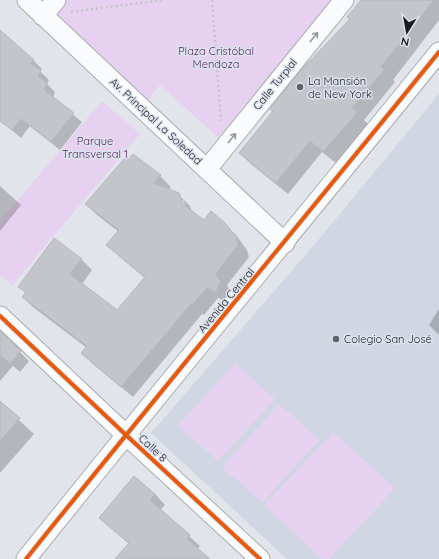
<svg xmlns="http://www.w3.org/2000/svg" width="439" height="559" viewBox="0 0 439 559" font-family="Quicksand,sans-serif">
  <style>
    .built { fill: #d0d7e3 }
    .green { fill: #e6d2f0 }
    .shadow { fill: #0003; fill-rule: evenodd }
    .building { fill: #c4c5ca; stroke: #b6b7bc }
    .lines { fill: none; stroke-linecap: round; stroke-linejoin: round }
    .street-casing { stroke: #a9abb0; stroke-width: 21 }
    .path { stroke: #c4c5c7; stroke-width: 2.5; stroke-dasharray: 2 3; stroke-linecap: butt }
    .street { stroke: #fafbfc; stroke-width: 19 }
    .cycleway-casing { stroke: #dde3ee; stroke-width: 6 }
    .cycleway { stroke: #e8590c; stroke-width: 4 }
    .oneway { stroke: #959799 }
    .poi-dot { fill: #606367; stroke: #dde3ee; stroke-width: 1.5 }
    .labels { text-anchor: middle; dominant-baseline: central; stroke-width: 3; stroke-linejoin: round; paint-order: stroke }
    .park-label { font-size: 11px; fill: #5d2669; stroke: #dde3ee }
    .poi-label { font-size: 11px; fill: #1a1d20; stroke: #dde3ee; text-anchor: start }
    .street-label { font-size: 11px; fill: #1a1d20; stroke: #dde3ee }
  </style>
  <rect width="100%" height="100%" fill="#e1e4ea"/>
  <polygon class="built" points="439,94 439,559 287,559 151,433 314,245"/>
  <g class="green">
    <polygon points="63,0 339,0 222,141 160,85 145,104 51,15"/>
    <polygon points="102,101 140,134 12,285 0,275 0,221"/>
    <polygon points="235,363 275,399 218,461 178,426"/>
    <polygon points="279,404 319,440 262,503 222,467"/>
    <polygon points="333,432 395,488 329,559 322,559 264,505"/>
  </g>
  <g class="shadow">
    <polygon points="362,0 439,0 439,20 393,80 395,82 364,120 369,125 336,163 322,152 288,194 252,165 240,153 351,20"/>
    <polygon points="0,36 33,60 42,69 40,71 49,80 47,84 55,92 53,98 82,122 60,150 30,126 21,138 0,120"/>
    <path d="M160,176L171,187L169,190L178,194L190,206L192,212L204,221L224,224L236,235L247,250L249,257L227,285L231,293L227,302L218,298L204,315L202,314L133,397L93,364L82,353L87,348L34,308L23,297L26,293L19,286L81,259L92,270L82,284L117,311L145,278L119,256L108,245L119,232L97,215L86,204ZM180,200H183L186,208Z"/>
    <polygon points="0,186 21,205 0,231"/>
    <polygon points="439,309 439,335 429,325"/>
    <polygon points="3,335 29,361 20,372 13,366 0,381 0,339"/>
    <polygon points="0,403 34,434 0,473"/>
    <polygon points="155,494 165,505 160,510 200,546 197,549 209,559 127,559 129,544 100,518"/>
  </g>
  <g class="building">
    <polygon points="361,0 434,0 381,67 384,70 352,108 358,112 323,152 310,141 276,183 239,153 273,111 270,109 303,68 350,19 347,17"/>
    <polygon points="0,30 34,60 31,63 41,71 38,76 47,83 44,90 74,113 51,142 21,119 12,130 0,121"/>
    <polygon points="133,154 161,175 154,183 179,193 183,204 204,220 211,211 225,223 237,238 238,245 216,274 221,282 216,292 207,288 192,305 191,304 121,387 81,353 87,346 22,297 26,292 18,287 54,238 82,259 70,274 117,310 145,277 106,245 119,230 85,204 125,158 128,160"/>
    <polygon points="0,331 21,351 10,364 0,355"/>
    <polygon points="0,401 20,418 0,441"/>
    <polygon points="134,476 155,494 150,500 190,535 187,539 210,559 115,559 129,543 99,518"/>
  </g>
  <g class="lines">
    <g class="street-casing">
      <g id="street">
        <polyline points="27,0 285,243"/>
        <polyline points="43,16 56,0"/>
        <polyline points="207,169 344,0"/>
        <polyline points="0,316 126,435 260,559"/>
        <path d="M26,559C162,389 302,221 439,52"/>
      </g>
    </g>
    <g class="path">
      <polyline points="212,0 221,121"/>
      <polyline points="71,12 163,0"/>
    </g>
    <use href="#street" class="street"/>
    <g class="cycleway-casing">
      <g id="cycleway">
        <polyline points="0,316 126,435 260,559"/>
        <path d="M26,559C162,389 302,221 439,52"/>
      </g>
    </g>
    <use href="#cycleway" class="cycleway"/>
  </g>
  <defs><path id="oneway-shaft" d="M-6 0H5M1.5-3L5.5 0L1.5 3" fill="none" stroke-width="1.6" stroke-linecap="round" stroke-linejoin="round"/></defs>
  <g class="oneway">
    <use href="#oneway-shaft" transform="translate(314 37) rotate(-51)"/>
    <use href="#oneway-shaft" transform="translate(232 138) rotate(-51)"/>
  </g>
  <g class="poi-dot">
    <circle cx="300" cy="87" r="4"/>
    <circle cx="336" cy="339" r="4"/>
  </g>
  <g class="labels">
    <g class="park-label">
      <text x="216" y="51">Plaza Cristóbal<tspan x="216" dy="13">Mendoza</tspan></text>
      <text x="95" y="141">Parque<tspan x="95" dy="13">Transversal 1</tspan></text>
    </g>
    <g class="poi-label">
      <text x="308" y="81">La Mansión<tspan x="308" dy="13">de New York</tspan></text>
      <text x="344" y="339">Colegio San José</text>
    </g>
    <g class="street-label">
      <text transform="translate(275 84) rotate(-51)">Calle Turpial</text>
      <text transform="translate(156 121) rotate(43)">Av. Principal La Soledad</text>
      <text transform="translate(226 300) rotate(-50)">Avenida Central</text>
      <text transform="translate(153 448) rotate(43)">Calle 8</text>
    </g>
  </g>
  <g transform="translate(407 32) rotate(191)" stroke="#dde3ee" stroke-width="3" paint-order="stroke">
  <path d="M0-3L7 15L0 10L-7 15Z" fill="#1a1d20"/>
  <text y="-6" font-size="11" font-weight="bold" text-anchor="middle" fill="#1a1d20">N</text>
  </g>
</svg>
